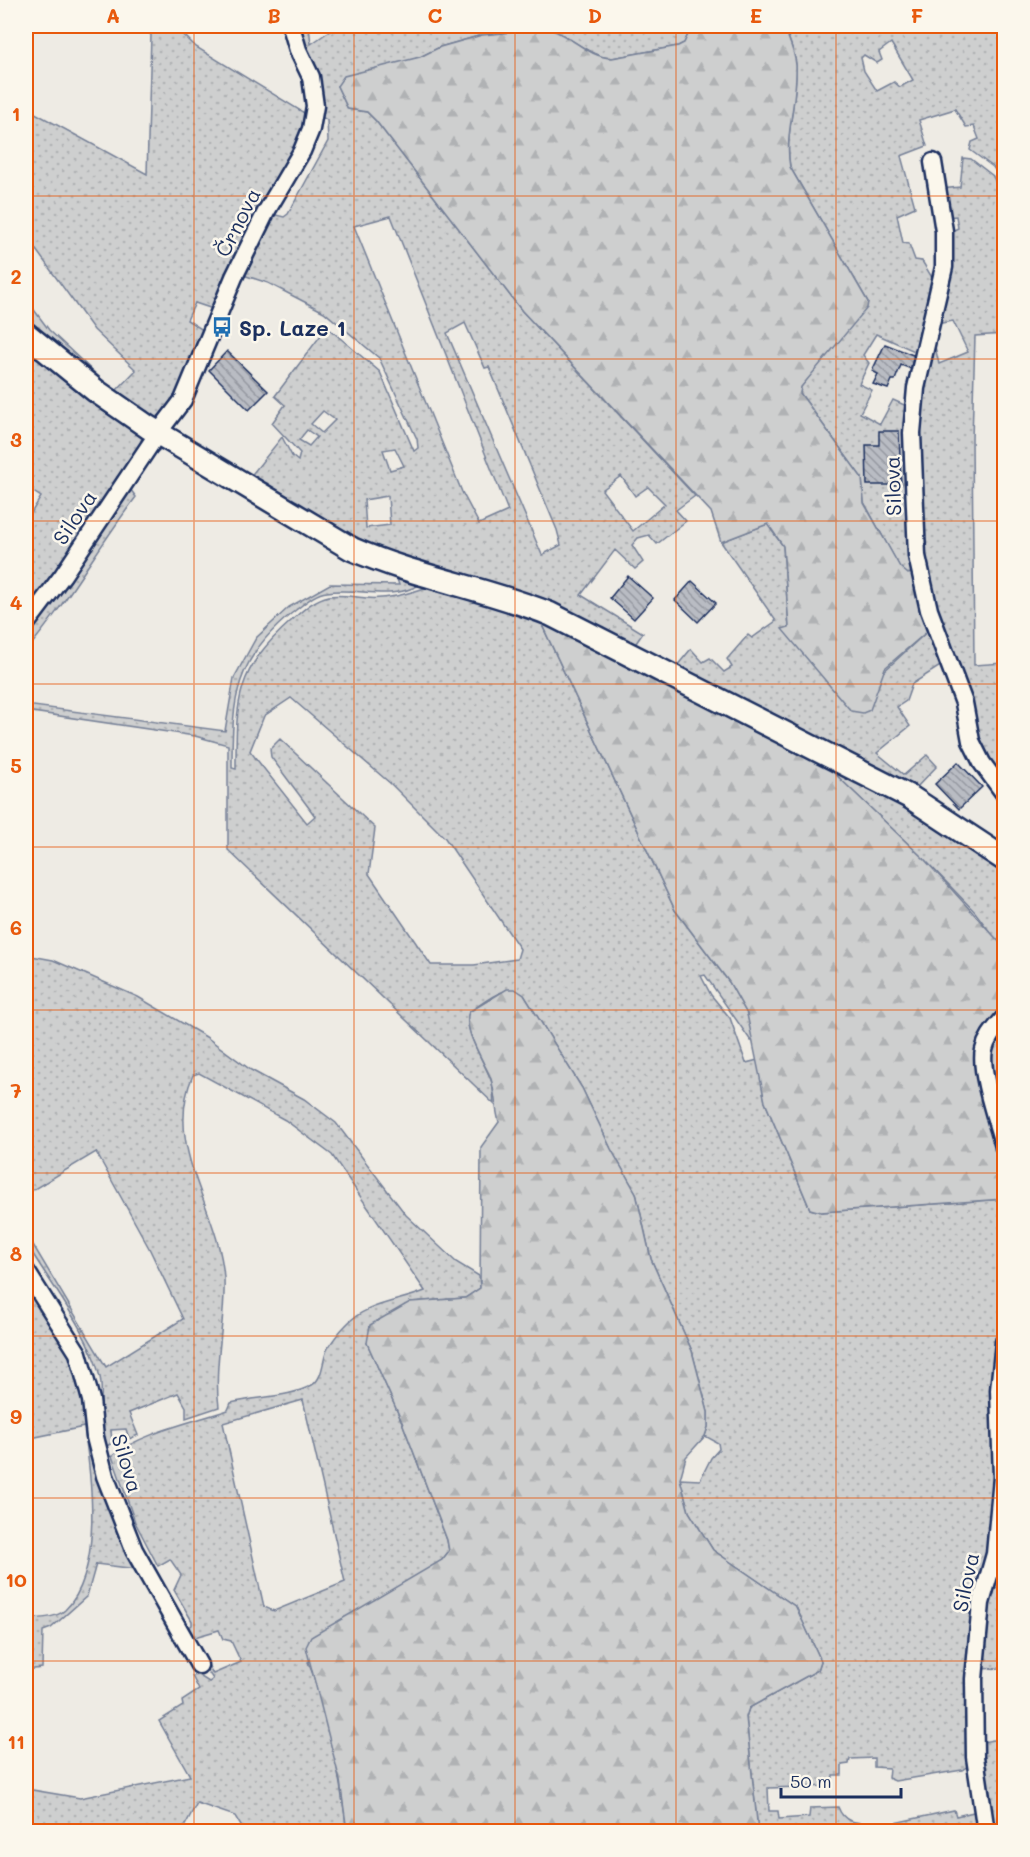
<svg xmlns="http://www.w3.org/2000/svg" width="1030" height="1857" viewBox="0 0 1030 1857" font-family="Mali,sans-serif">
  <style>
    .grass { fill: url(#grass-dots); stroke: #747f96; stroke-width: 1.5; fill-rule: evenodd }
    .forest { fill: url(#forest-firs); stroke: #747f96; stroke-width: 1.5 }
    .building { fill: url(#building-back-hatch); stroke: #1b2f5e; stroke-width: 1.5 }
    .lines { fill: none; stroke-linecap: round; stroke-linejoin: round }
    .street-casing { stroke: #1b2f5e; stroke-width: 21 }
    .secondary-casing { stroke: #1b2f5e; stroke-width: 27 }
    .street { stroke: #fbf7ec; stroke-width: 16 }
    .secondary { stroke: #fbf7ec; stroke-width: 22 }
    .grid { fill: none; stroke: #e8590c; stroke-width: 1.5; stroke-opacity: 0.55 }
    .labels { text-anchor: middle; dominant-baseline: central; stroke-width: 5; stroke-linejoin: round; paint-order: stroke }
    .street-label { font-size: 21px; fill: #1b2f5e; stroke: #fbf7ec }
    .poi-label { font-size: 21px; font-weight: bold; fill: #1b2f5e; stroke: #fbf7ec; text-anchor: start }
    .neatline { fill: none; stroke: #e8590c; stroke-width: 2 }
    .grid-label { font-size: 20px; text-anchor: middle; font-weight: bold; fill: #e8590c }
  </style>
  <defs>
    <pattern id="grass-dots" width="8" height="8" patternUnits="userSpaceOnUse" patternTransform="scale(1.5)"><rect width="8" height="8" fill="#cecfcf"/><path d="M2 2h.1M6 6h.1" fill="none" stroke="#b0b2b4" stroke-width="1.8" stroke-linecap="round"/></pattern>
    <pattern id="forest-firs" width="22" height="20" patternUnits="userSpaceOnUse" patternTransform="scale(1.5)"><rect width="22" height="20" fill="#cecfcf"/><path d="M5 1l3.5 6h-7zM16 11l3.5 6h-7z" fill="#b0b2b4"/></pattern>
    <pattern id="building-back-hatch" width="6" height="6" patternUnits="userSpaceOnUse" patternTransform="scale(1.5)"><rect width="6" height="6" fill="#b9bcc3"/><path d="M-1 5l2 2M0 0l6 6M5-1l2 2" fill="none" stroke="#9699a2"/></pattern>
  </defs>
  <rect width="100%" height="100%" fill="#eeebe4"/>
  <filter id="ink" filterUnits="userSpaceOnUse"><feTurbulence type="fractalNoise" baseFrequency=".0167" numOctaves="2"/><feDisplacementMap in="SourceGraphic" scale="12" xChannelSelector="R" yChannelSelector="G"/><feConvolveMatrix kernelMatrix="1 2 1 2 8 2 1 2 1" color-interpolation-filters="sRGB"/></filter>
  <g filter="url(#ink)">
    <g class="grass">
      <path d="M140,26H181L183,34L196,47L306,114L299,144L232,260L213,309L195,303L187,320L203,330C197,348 179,407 162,415C154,419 146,415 138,413L26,325V299L49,330L115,392L136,370L94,330L26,236V108L147,174L151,35Z"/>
      <path d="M297,26H309L311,44L337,26H692L684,43L678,46L612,58C590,58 571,35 549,29L482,35L440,47L420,57L337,86L348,109L367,112L376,121L522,311L695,496L676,510L686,521L657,544L649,535L638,538L632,545L643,562L635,569L615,550L581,595L643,633L634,646L358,541L249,478L282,437L292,456L298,461L300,453L272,423L285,405L275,396L327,327L380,372L414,451L418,448L417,439L379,358L324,312L268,283L240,274L272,214L284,217L288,214L328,141L327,120L321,117ZM391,216L508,511L479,524L462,492L354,226ZM465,323L485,368L489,367L557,530L561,545L542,555L447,333ZM323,411L335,420L322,433L311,424ZM307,430L317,437L309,446L299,440ZM395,448L404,466L390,470L383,450ZM621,476L635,496L648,487L665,504L633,531L602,490ZM388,496L390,525L366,528L364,500Z"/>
      <path d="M784,26H1004V184L993,167L970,150L972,142L979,139L974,126L966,127L955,109L919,120L927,146L901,156L915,207L897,215L903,243L909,244L915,260L922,261L936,284L919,353L876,334L863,355L869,363L859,384L872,390L860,413L880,424L893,400L909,407L917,572L908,574L900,568L864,502L862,478L800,393L801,387L868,302L790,167C784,135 798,99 796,65C795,52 788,38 784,26ZM891,43L913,80L900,87L894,82L877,91L864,71L861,58L864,55L877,63L882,60L879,52Z"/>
      <polygon points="963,158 971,159 993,176 1004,204 1004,334 975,336 972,439 974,665 1004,663 1004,789 979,755 927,592 916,440 930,346 935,347 939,364 968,352 953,321 936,324 948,233 958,228 956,216 946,217 941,189 960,187"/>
      <polygon points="26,344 143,433 140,445 26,620 26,521 41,497 26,487"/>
      <path d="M159,442H165C227,481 289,527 357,558C418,585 485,596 547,621L543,627L675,910L729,982L747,1014L755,1041H751L705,975L701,976L711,995L730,1018L746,1063L758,1060L765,1102L810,1209L822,1212L1004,1199V1307L993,1387L997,1462L995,1505L972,1628L969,1669L971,1764L962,1770L895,1781L888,1778L889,1768L874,1767V1758L850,1759L849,1764L842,1765V1775H833L832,1786L768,1788L769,1811H778L779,1819L809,1817L810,1808L838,1807C844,1823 855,1823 870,1823L872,1828L954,1810L956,1816L978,1811L981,1831H758L746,1717L749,1708L818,1670L821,1661L796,1607L713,1550L689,1512L680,1479L700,1480L711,1458L719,1449L718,1443L705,1436L708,1427V1412L692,1351L651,1259L636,1193L611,1149L582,1088L524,995C505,982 487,1001 469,1012C462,1029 485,1063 491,1080C494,1087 493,1097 494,1104L228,850V745L195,736L26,711V705L225,731L234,678L256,638L289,607L330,584L399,585L397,579L330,549L163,447L146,462L128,486L136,497C98,547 67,603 26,651V635L61,587L150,448ZM421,584L425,588C406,594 387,600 366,598C354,597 341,594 329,596C314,599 302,611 291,621C236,670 236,698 236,769L232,768C232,698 235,659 292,613C302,606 314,593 327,592C360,587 390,602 421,584ZM291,698L391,784L445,838L520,949L517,959L474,965H431L369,874L375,828L280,739L270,749L271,757L315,816L307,823L250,751L264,716Z"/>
      <polygon points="767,524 783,546 789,628 783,629 805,653 881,674 930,629 945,663 912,684 906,701 897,707 910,726 877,753 904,775 927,755 937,766 913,791 676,667 691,649 703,662 710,658 724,672 732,667 727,659 748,635 752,638 776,621 721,542"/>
      <polygon points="833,761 1004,869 1004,951 975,912 925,860 834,773"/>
      <path d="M26,955L53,960L138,997L206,1037L251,1070L304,1099L336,1123L406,1215L456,1262L479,1276L480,1288L465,1298L410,1302L367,1343L402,1422L447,1540L449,1551L442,1560L308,1662C329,1711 340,1779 347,1831H244L235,1816L197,1803L182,1831H26V1789L80,1798L190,1776L159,1721L183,1706L182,1701L199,1690L192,1676L198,1675L209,1682L213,1679L199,1658L204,1657L213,1674L241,1662L231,1641L223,1639L219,1630L198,1636L191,1642L185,1631L192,1625V1621L174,1590L181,1575L170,1559L158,1566L135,1522L112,1456C141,1433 193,1422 228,1410L231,1403C257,1396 289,1398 312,1385C324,1378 322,1358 328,1348C333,1340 339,1332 345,1326C365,1303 399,1302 425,1291L332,1155L285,1120L199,1073L193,1075C162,1147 219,1206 224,1278C226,1320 213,1365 219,1407L186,1418V1407L178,1393L129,1413L138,1435L129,1439L126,1429L111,1430L112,1443L107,1446C94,1425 105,1399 100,1377C89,1332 50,1283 26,1243V1233L106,1367L183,1319L149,1248L96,1152L26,1194ZM303,1400L345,1582L274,1611L264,1607L223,1423Z"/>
      <polygon points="1004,1020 1004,1139 988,1082 990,1041"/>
      <path d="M26,1277L71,1351L137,1569L96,1564L87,1596L51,1628L43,1631L42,1668L26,1670V1619C38,1618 55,1619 65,1610C104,1573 91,1475 84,1427L26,1439Z"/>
      <polygon points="1004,1584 1004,1668 977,1669 985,1595"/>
      <polygon points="1004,1738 1004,1831 987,1831 977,1743"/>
    </g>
    <g class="forest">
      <path d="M692,26H784C788,38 795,52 796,65C798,99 784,135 790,167L868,302L867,308L801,387L800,393L862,478L864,503L900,567L908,574L917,572L930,629L885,668L870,710L863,713L851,711L782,629L789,627L783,546L768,524L721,542L711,512L522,311L376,121L367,112L348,109L337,86L344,76L420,57L440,47L482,35L549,29C571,35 589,58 612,58L678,46L684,43Z"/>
      <polygon points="547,621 833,761 834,773 925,860 1002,945 1004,951 1004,1008 988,1030 994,1132 1004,1168 1004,1199 821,1212 810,1209 765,1102 747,1014 729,982 675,910 543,627"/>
      <path d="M507,989H515L524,995L582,1088L611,1149L636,1193L651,1259L692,1351L708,1412V1427L705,1436L686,1457L680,1479L689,1512L713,1550L796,1607L821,1661L818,1670L749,1708L746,1717L758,1831H347L340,1781L306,1647L311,1637L442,1560L449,1551L447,1540L402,1422L367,1343L370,1325L410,1302L465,1298L480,1288L481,1147L499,1122C495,1108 495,1092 491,1079C485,1063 462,1029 469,1012Z"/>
    </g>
    <g class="building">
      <polygon points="885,344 918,357 914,370 901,365 895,380 892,380 888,389 873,384 878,374 872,371"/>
      <polygon points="227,351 268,391 249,410 209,370"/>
      <polygon points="879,431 899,431 901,485 867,485 866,445 879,445"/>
      <polygon points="628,576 653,598 634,619 610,598"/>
      <polygon points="692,581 716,603 698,622 675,600"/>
      <polygon points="958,762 982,787 959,809 935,784"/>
    </g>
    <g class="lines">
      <g class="street-casing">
        <g id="street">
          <polyline points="933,162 944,231 944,267 916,388 912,433 917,556 929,610 964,703 971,741 982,763 1004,793"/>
          <polyline points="26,624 63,575 158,433 183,400 234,277 266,212 302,151 311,129 315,106 311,77 298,50 291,26"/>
          <path d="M1004,1018C996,1028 987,1037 984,1050C979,1071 998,1124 1004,1147"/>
          <polyline points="26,1271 78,1353 91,1400 95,1437 105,1476 134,1550 199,1665"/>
          <polyline points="986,1832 975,1757 974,1679 981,1603 995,1554 1002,1477 999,1390 1004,1342"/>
        </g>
      </g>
      <g class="secondary-casing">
        <path id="secondary" d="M26,334L96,391L148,427L352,549C416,577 485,588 550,614L910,797L1004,859"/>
      </g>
      <use href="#street" class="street"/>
      <use href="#secondary" class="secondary"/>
    </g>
  </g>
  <path class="grid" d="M194,26V1832M354,26V1832M515,26V1832M676,26V1832M836,26V1832M26,196H1004M26,359H1004M26,521H1004M26,684H1004M26,847H1004M26,1010H1004M26,1173H1004M26,1336H1004M26,1498H1004M26,1661H1004"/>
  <defs>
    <g id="bus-bare" transform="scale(1.62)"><path d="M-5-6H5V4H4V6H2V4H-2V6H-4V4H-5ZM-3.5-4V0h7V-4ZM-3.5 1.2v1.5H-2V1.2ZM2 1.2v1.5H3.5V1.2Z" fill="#1f6fb2" stroke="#fbf7ec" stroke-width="2.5" paint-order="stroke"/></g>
  </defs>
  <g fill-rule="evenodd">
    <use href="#bus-bare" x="222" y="327"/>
  </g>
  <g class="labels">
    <g class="street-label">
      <text transform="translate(237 222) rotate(-63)">Črnova</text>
      <text transform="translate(892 486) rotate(-92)">Silova</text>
      <text transform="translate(74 517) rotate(-56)">Silova</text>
      <text transform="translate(128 1463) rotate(73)">Silova</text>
      <text transform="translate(965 1582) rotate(-78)">Silova</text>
    </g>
    <g class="poi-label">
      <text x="239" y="327">Sp. Laze 1</text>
    </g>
  </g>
  <rect width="1030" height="1857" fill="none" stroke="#fbf7ec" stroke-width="66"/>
  <path d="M781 1788v9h120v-9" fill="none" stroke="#1b2f5e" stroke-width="3"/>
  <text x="790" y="1788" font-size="18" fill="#1b2f5e" stroke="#fbf7ec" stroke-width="4.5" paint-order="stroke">50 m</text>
  <rect x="33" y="33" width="964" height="1791" class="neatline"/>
  <g class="grid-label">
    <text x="113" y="23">A</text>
    <text x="274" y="23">B</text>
    <text x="435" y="23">C</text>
    <text x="595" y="23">D</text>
    <text x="756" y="23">E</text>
    <text x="917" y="23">F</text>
    <text x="16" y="121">1</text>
    <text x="16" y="284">2</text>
    <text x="16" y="447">3</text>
    <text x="16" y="610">4</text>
    <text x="16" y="773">5</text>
    <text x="16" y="935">6</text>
    <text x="16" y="1098">7</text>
    <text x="16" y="1261">8</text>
    <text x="16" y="1424">9</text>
    <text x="16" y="1587">10</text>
    <text x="16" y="1749">11</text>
  </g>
</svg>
